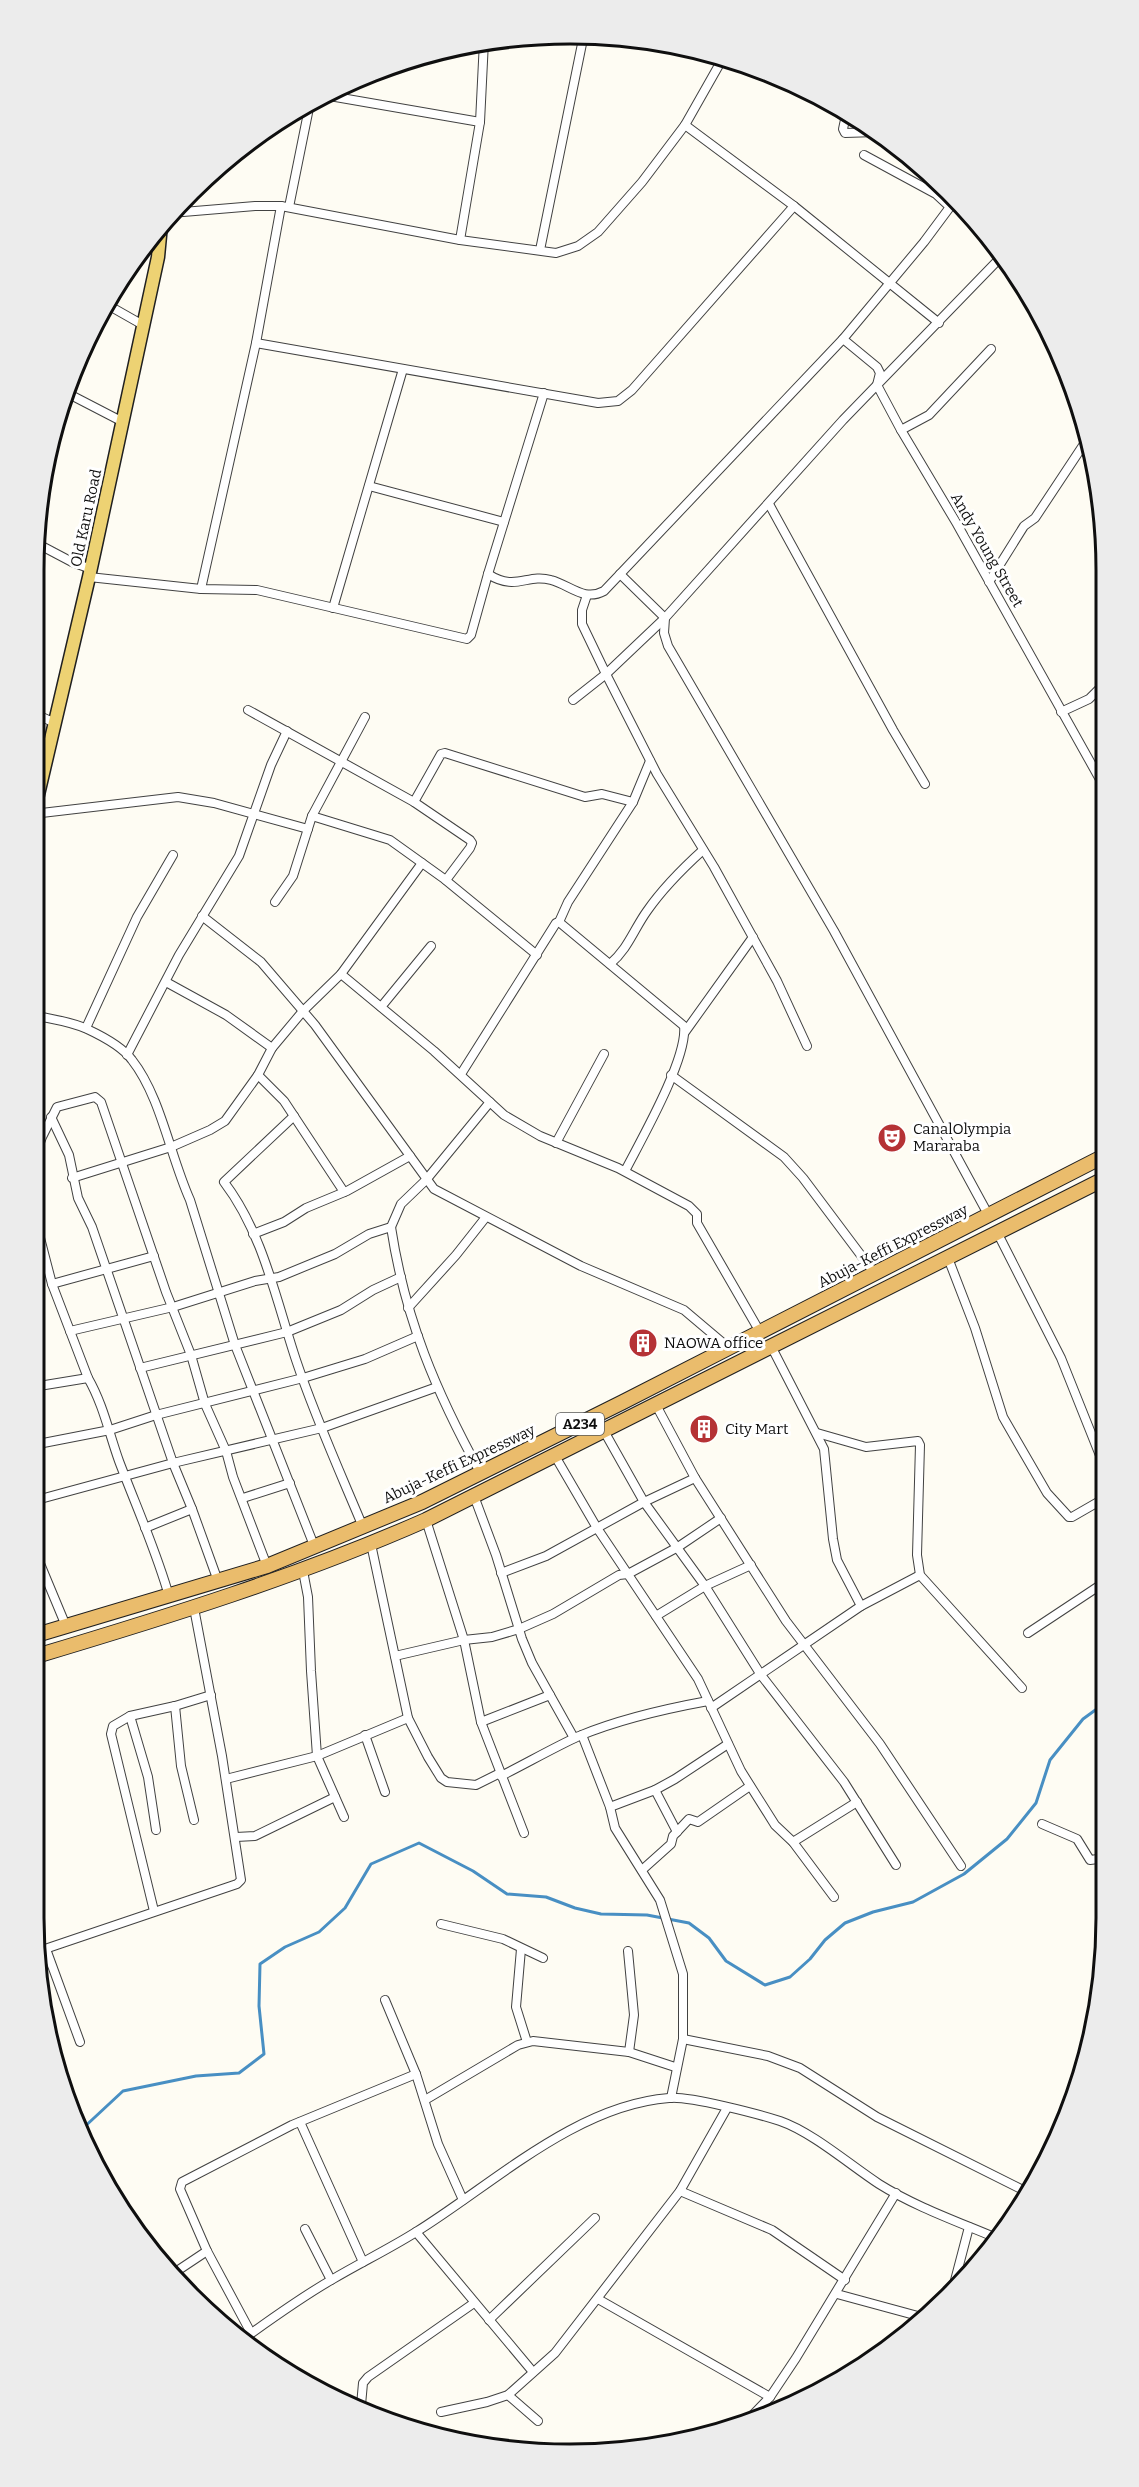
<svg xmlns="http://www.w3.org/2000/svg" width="1139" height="2487" viewBox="0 0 1139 2487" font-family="Bitter,serif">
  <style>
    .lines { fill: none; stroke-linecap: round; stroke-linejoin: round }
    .stream { stroke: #488fc3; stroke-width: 3 }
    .minor-casing { stroke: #424242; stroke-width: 10 }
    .primary-casing { stroke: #202020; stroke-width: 15 }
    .trunk-casing { stroke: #202020; stroke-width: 16 }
    .minor { stroke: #fff; stroke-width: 8 }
    .primary { stroke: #edd273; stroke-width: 12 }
    .trunk { stroke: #eabc6c; stroke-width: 14 }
    .labels { text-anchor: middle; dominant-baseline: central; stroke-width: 6; stroke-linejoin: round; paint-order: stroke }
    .shield { fill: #fff; stroke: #575757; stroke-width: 1.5 }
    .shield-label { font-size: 14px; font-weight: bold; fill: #0f0f0f }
    .street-label { font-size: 15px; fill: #0f0f0f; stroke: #fff }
    .poi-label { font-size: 15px; fill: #0f0f0f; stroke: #fff; text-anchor: start }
    .rim { fill: none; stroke: #0f0f0f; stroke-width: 3 }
  </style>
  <rect width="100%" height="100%" fill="#fefcf3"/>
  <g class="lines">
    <polyline class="stream" points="80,2131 123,2091 196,2076 239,2073 264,2054 259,2006 260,1964 285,1947 319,1932 345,1908 371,1864 419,1843 473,1871 507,1894 546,1897 575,1908 601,1914 647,1915 689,1923 709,1938 726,1961 765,1985 790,1977 810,1959 825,1940 845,1923 873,1912 913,1902 964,1874 1007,1839 1036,1803 1050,1760 1083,1719 1105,1703"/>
    <g class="minor-casing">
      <g id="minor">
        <polyline points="324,95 480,122"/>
        <polyline points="846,115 843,129 845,133 876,132"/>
        <polyline points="685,125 794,206 939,323"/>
        <polyline points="289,207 310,103"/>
        <polyline points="171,213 255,206 281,206 460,240 556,253 578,246 598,232 642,182 685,125 723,58"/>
        <polyline points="460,240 480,122 484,41"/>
        <polyline points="540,250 584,34"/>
        <polyline points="106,304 143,325"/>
        <polyline points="843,339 877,367 880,373 877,385 901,430 957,524 1102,783"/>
        <polyline points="256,343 598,403 618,401 632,390 794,206"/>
        <polyline points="65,392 123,422"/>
        <polyline points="901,430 929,415 991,349"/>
        <polyline points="369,486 504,522"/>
        <polyline points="769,504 893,730 925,784"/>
        <polyline points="36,543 72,562 91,569"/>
        <path d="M488,574C516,592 527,573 551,580C570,585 584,602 604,591L843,339L924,242L950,207L936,194L864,155"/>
        <polyline points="620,574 665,618 664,633 668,646 834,931 989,1216"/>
        <polyline points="89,577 201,589 257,590 467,639 471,635 488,574 544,393"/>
        <polyline points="989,582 1024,526 1035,518 1086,441"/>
        <polyline points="201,589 256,343 281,206"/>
        <polyline points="587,595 582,610 582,624 606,674 657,774 714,867 777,981 807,1046"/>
        <polyline points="333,608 403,369"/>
        <polyline points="573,700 606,674 665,618 843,420 1002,256"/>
        <polyline points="248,710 414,802 470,840 472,843 470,848 446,880"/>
        <polyline points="1061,712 1089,699 1102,686"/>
        <polyline points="33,713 55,723"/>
        <polyline points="414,802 441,754 445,753 585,797 602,794 633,802"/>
        <polyline points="33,814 178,797 214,803 308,829"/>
        <polyline points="312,816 390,840 443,878 537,955"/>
        <polyline points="275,902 293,876 312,816 365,717"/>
        <polyline points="202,916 261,962 315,1025 434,1189 581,1266 684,1310 729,1348"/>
        <polyline points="559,922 568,902 633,802 650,761"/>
        <path d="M610,964C628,949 634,929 647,911C663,888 682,869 703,850"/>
        <polyline points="341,974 434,1051 504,1115 540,1136 618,1168 689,1206 697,1214 697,1223 760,1332"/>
        <polyline points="166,982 226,1015 272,1048"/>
        <polyline points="381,1007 431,946"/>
        <path d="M33,1015C50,1019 70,1021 87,1029C102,1036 122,1046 132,1060C161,1097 170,1156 190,1200L235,1345L315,1548"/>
        <polyline points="86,1028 137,917 173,855"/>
        <polyline points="685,1032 753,937"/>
        <polyline points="127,1055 179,955 239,856 271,765 287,731"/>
        <path d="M461,1074L556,923L559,922L684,1026C688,1058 641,1140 625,1171"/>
        <polyline points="258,1075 284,1101 344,1192"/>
        <polyline points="671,1075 784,1157 803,1178 875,1274"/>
        <path d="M294,1116L224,1182C263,1233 276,1300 296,1360C315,1417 340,1472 363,1527"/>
        <polyline points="51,1117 69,1155 78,1198 92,1227 173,1463 192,1509 218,1581"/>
        <polyline points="556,1143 604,1054"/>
        <polyline points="33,1161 42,1137 57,1107 95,1097 101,1102 166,1292 191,1355 205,1404 226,1451 233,1477 267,1566"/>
        <polyline points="72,1178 171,1147 210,1130 225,1121 258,1075 272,1048 303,1011 341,974 422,863"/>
        <path d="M33,1211L52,1284L88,1378C103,1404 109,1433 119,1461C136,1506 156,1550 169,1596"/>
        <path d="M391,1227C405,1319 436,1392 481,1474"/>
        <polyline points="253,1234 284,1222 306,1208 347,1191 410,1156"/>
        <polyline points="998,1234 1061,1358 1105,1468"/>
        <polyline points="948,1258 975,1328 1003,1417 1047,1493 1069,1517 1072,1517 1105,1498"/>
        <polyline points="52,1284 154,1256"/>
        <polyline points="408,1308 456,1255 486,1217"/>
        <polyline points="70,1331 173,1307 255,1281 279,1277 335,1254 369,1234 391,1227 401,1204 426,1180 490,1102"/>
        <polyline points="771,1346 824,1449 833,1539 837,1560 861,1606"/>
        <polyline points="140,1368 287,1332 341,1310 373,1290 401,1277"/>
        <polyline points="33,1387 88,1378"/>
        <polyline points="656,1405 695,1478 786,1621 880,1744 961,1866"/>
        <polyline points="604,1431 644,1502 705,1586 761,1675 844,1782 896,1865"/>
        <polyline points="817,1433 866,1447 918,1441 920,1445 917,1555 920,1575 1022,1688"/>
        <polyline points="33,1445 110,1430 156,1415 303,1378 365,1359 418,1336"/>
        <polyline points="555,1456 597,1528 698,1679 741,1771 775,1825 793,1842 834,1897"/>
        <polyline points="474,1496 496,1555 522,1639 532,1663 574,1738"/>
        <polyline points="243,1498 290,1483"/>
        <polyline points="426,1520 464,1640 481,1722 524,1833"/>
        <polyline points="145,1528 192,1509"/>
        <polyline points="371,1544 408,1718 428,1757 441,1778 447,1782 476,1785 500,1773"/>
        <polyline points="303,1571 308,1597 311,1671 317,1756 344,1817"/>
        <polyline points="501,1573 546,1556 644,1502 695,1478"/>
        <polyline points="656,1616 705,1586 751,1565"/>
        <polyline points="66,1626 36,1554 33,1501 173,1463 322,1428 437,1387"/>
        <polyline points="1028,1633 1105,1582"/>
        <polyline points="395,1656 464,1640 492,1637 519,1629 553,1614 619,1575 628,1574 678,1547 721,1518"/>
        <polyline points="175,1706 181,1766 194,1820"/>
        <polyline points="711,1708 861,1606 920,1575"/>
        <polyline points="130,1716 148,1777 156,1830"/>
        <polyline points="481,1722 550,1695"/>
        <polyline points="365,1735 385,1792"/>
        <polyline points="582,1735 610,1807 615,1828 660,1900 683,1974 683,2039 671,2098"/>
        <path d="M501,1776C527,1763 553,1748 579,1736C620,1719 664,1709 708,1701"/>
        <polyline points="226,1779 317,1756 408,1718"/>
        <polyline points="655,1790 677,1832"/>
        <polyline points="610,1807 655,1790 675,1779 728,1744"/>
        <polyline points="1042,1824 1077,1839 1090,1860 1106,1858"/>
        <polyline points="236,1837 255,1836 335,1797"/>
        <polyline points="793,1842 857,1802"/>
        <polyline points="642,1870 671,1844 673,1836 689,1819 698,1822 750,1786"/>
        <polyline points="154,1911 111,1734 113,1726 130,1716 175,1706 211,1695"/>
        <polyline points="441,1924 503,1939 543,1958"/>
        <polyline points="46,1949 80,2042"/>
        <polyline points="521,1949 516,2007 527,2042"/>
        <polyline points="39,1951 237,1884 241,1880 222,1756 194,1608"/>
        <polyline points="628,1951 634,2015 629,2052"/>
        <polyline points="385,2000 416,2074 438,2144 463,2200"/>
        <polyline points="683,2039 768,2056 800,2068 877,2117 1023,2190"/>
        <polyline points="425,2100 518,2045 533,2041 629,2052 675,2067"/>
        <polyline points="300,2122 363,2262"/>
        <polyline points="680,2191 772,2230 845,2280"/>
        <polyline points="305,2229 331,2280"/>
        <polyline points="416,2232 533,2372"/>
        <polyline points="171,2275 207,2251"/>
        <polyline points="953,2288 969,2227"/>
        <polyline points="837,2294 918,2316"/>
        <polyline points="598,2299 770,2397"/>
        <polyline points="489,2320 595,2218"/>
        <polyline points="251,2333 207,2251 180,2189 182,2182 292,2125 416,2074"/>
        <path d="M246,2337C274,2317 303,2296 333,2279C360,2263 389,2249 416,2232C492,2185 576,2105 669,2098C690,2096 758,2114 780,2121C812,2132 850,2165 879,2184C914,2206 956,2221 994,2237"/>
        <polyline points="508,2395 538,2421"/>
        <polyline points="361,2405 363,2383 368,2377 474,2303"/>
        <polyline points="441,2412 487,2402 508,2395 555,2353 680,2191 727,2108"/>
        <polyline points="743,2425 770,2397 796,2358 896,2193"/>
      </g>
    </g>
    <g class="primary-casing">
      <polyline id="primary" points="33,816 89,577 158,257 161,225"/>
    </g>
    <g class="trunk-casing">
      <g id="trunk">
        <polyline points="33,1636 267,1566 422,1502 623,1402 1104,1156"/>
        <path d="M33,1657C167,1617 299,1576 426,1520L1104,1179"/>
      </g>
    </g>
    <use href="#minor" class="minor"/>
    <use href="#primary" class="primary"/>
    <use href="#trunk" class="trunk"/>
  </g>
  <defs>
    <g id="theatre-disc" transform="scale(1.5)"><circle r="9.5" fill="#b53235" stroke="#fff"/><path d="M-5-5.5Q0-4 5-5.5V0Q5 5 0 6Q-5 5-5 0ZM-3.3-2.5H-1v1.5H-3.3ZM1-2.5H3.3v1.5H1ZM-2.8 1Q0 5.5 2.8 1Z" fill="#fff"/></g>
    <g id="building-disc" transform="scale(1.5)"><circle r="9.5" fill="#b53235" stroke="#fff"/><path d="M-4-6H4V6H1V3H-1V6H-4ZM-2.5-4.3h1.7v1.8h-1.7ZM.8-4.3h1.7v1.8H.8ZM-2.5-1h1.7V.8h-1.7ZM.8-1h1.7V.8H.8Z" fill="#fff"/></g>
  </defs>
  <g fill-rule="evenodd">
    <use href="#theatre-disc" x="892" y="1138"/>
    <use href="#building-disc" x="643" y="1343"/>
    <use href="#building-disc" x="704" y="1429"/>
  </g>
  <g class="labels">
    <rect class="shield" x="556" y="1413" width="48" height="22" rx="4.5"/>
    <g class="shield-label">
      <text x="580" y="1424">A234</text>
    </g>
    <g class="street-label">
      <text transform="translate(86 518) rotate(-78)">Old Karu Road</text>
      <text transform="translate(987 550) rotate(60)">Andy Young Street</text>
      <text transform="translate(893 1246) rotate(-27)">Abuja-Keffi Expressway</text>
      <text transform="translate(459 1464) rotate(-25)">Abuja-Keffi Expressway</text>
    </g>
    <g class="poi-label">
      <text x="913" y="1129">CanalOlympia<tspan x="913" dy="17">Mararaba</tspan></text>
      <text x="664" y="1343">NAOWA office</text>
      <text x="725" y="1429">City Mart</text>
    </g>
  </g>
  <path d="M0 0H1139V2487H0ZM570 44H570A526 526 0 0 1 1096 570V1918A526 526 0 0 1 570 2444H570A526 526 0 0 1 44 1918V570A526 526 0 0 1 570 44Z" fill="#ececec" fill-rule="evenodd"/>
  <path class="rim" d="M570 44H570A526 526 0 0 1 1096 570V1918A526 526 0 0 1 570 2444H570A526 526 0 0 1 44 1918V570A526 526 0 0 1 570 44Z"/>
</svg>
